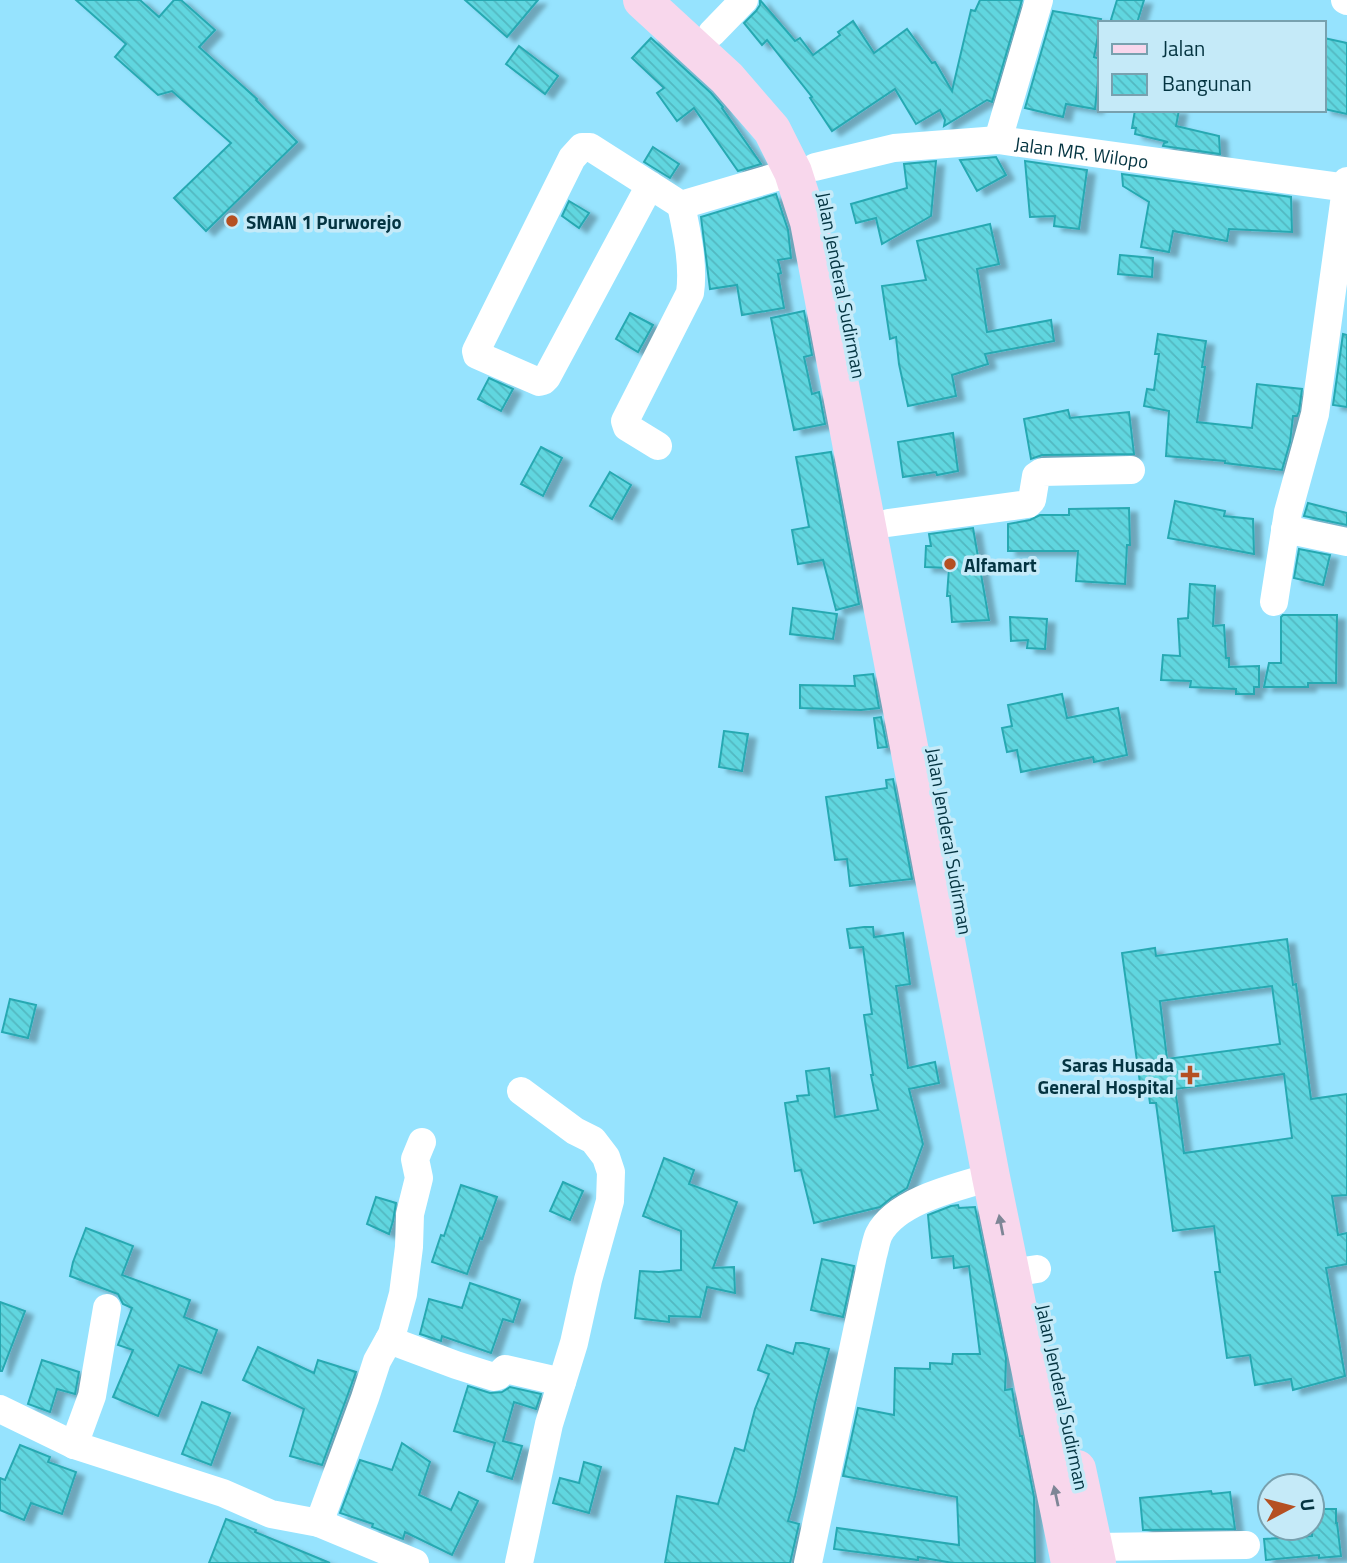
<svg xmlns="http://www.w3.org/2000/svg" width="1347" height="1563" viewBox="0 0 1347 1563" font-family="'Titillium Web',sans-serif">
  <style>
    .building { fill: url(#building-back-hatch); stroke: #28a9b2; stroke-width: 2; fill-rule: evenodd; filter: url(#shadow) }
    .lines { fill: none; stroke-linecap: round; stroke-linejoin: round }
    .minor { stroke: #fff; stroke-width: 28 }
    .secondary { stroke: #f8d7ec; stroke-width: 38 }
    .oneway { fill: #7e8696 }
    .poi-dot { fill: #b55022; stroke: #c5eaf8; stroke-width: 2.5 }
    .labels { text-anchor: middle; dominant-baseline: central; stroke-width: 7; stroke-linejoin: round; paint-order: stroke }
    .street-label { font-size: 19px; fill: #043441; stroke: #c5eaf8 }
    .poi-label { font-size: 19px; font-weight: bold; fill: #043441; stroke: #c5eaf8; text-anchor: start }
  </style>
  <defs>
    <pattern id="building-back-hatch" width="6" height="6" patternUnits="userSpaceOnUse" patternTransform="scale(1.75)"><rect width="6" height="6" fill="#60d6df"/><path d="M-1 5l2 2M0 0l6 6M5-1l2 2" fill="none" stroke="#52b8c1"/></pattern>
    <filter id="shadow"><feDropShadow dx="8" dy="4.5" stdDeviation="2" flood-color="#0004"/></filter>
  </defs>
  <rect width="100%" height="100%" fill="#96e3fe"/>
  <g class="building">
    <polygon points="76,0 140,0 159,17 174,0 181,0 215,30 199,47 257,99 256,100 297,142 206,231 174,198 231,143 172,91 158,95 115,57 126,44"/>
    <polygon points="465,0 538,0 507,37"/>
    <polygon points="760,0 795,41 800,38 813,55 840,35 838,32 853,21 874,53 907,29 932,63 935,62 952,91 971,10 975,11 980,0 1022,0 992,102 987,100 944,126 945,120 940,110 916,124 895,89 832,131 810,98 812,97 767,40 762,45 744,23 756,11 760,5"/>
    <polygon points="1117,0 1144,0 1137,23 1110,23"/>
    <polygon points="1053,11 1101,19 1094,57 1100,59 1095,109 1066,104 1063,117 1025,108"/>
    <polygon points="651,38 711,93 723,107 722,108 761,164 738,171 694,108 677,121 657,93 664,88 632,58"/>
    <polygon points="1324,38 1347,43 1347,114 1324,109"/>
    <polygon points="519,46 558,76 545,94 506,64"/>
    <polygon points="1135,110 1179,110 1176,126 1219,136 1220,154 1163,146 1164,143 1168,142 1135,134 1136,128 1132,128"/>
    <polygon points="653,147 679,164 670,178 644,162"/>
    <polygon points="996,157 1006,175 977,191 960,160"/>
    <polygon points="936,161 931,216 882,244 876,218 856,223 851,204 907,188 904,164"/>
    <polygon points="1025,161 1087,170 1079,229 1054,226 1055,216 1030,217"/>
    <polygon points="1122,174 1291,197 1292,232 1229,229 1227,241 1173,231 1169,252 1141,247 1149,202 1123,186"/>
    <polygon points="776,194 788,230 791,258 778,260 781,273 778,274 784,308 742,315 737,285 710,289 701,217"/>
    <polygon points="569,201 589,213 579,228 562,216"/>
    <polygon points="990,224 999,264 977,269 987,332 1051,320 1054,341 985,354 988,364 952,375 956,396 908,406 899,364 896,337 890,339 882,286 926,280 917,241"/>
    <polygon points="1120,255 1153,258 1152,277 1118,274"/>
    <polygon points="804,311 812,355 804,357 812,394 819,392 825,424 794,430 771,318"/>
    <polygon points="630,313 653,325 638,352 616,339"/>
    <polygon points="1158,334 1206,341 1202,367 1205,367 1197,422 1252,428 1257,384 1302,389 1299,411 1297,416 1293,416 1290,442 1282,470 1225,463 1225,461 1166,456 1169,411 1144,406 1147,389 1154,390 1159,354 1155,354"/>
    <polygon points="1343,334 1347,335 1347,407 1333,405"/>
    <polygon points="489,378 513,389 501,411 478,399"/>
    <polygon points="1068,410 1070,418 1129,412 1134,454 1042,455 1031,459 1024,419"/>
    <polygon points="953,433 958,471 937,475 936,472 903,477 898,442"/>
    <polygon points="541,447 562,458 543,496 521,484"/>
    <polygon points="831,452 859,604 836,610 823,560 798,564 792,530 809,527 796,457"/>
    <polygon points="610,472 631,485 612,519 590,506"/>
    <polygon points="1175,501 1225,511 1224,516 1253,519 1254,554 1168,538"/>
    <polygon points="1308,503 1347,513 1347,525 1304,516"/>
    <polygon points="1129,508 1130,545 1127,545 1125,584 1076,581 1078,551 1008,551 1008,524 1030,520 1040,515 1069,515 1069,509"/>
    <polygon points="973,528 989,620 952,622 950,596 947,596 949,568 925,567 926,546 931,546 929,534"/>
    <polygon points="1299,549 1330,555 1323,585 1294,578"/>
    <polygon points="1190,584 1215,586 1213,626 1224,625 1226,658 1229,658 1229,667 1259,666 1259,687 1254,687 1254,694 1236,694 1236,689 1190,687 1191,681 1161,680 1163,655 1180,656 1178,619 1188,618"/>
    <polygon points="793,608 837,614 833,639 790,634"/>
    <polygon points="1283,615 1337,615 1336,683 1308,683 1308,687 1264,687 1269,663 1281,663 1281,617"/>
    <polygon points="1010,617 1047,619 1045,649 1027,648 1028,640 1011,641"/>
    <polygon points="873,674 879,708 861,710 800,708 800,685 855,686 854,676"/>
    <polygon points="1062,694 1067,718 1118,708 1127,755 1094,762 1093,757 1021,772 1017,750 1007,752 1002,728 1012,726 1008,705"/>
    <polygon points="881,717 887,747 878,748 874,718"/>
    <polygon points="724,731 748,734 742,771 719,767"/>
    <polygon points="893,779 912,879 850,886 847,859 835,860 826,797 887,788 886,780"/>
    <polygon points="864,927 873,927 874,937 903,933 910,984 896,986 908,1068 935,1062 939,1083 909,1089 923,1144 907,1188 891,1198 880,1207 814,1223 801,1170 795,1171 785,1103 798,1101 797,1096 809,1095 806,1071 829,1068 835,1117 878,1110 871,1075 873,1075 864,1015 872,1014 863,947 850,948 847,929"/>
    <path d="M1287,939L1293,985L1296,984L1311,1099L1347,1094V1195L1332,1196L1338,1235L1347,1233V1264L1326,1268L1345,1376L1293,1390L1291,1379L1255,1385L1250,1355L1227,1358L1215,1272H1220L1214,1226L1173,1231L1156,1103H1150L1148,1089L1141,1090L1122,953L1155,948L1156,956ZM1272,986L1280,1044L1167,1059L1160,1001ZM1284,1074L1292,1138L1184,1153L1175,1089Z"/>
    <polygon points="10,999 36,1005 28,1038 2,1032"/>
    <polygon points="664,1158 694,1170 689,1184 737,1202 713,1268 734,1267 735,1293 707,1287 700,1317 669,1316 669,1322 635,1318 640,1271 659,1272 681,1270 681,1231 643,1216"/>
    <polygon points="563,1182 583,1191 570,1220 550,1211"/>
    <polygon points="461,1185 497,1197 482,1239 480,1238 467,1274 432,1262 441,1235 444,1236"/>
    <polygon points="376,1197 396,1203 393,1221 389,1234 367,1224"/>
    <polygon points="958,1205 959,1208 975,1207 1006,1358 1005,1390 1012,1389 1020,1436 1022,1436 1034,1497 1035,1563 953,1563 918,1557 918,1560 834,1549 837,1528 959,1545 957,1497 843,1476 858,1408 894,1415 895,1368 930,1369 930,1363 952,1364 953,1354 980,1354 969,1266 954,1268 953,1256 932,1258 928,1215 951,1206"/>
    <polygon points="86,1228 133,1246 122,1275 190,1300 184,1317 217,1330 201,1373 179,1365 158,1416 113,1397 133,1350 118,1345 132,1308 123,1304 118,1294 70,1276 73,1262"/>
    <polygon points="822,1259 854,1266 843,1317 811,1310"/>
    <polygon points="470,1283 520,1300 513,1322 503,1319 491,1353 442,1336 441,1341 420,1334 429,1299 462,1308"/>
    <polygon points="0,1302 25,1311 2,1371 0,1371"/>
    <polygon points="796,1343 803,1343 829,1349 815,1403 795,1496 788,1521 799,1524 790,1563 665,1563 677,1496 718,1504 735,1448 744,1451 755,1409 769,1374 758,1370 767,1345 793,1354"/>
    <polygon points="258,1347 314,1373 318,1360 356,1372 322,1465 290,1456 304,1409 243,1380"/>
    <polygon points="42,1360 79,1372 75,1394 57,1389 50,1412 28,1404"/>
    <polygon points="468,1386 490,1393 502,1392 510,1387 541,1394 536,1409 514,1402 503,1441 522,1446 512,1479 487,1471 495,1443 454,1431"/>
    <polygon points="202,1402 230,1413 211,1465 182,1454"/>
    <polygon points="402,1443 430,1462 419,1495 451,1510 459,1492 478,1501 452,1555 405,1532 403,1539 372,1527 373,1524 340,1513 360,1460 392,1470"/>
    <polygon points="20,1445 50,1457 48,1462 76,1472 62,1514 31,1503 24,1520 0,1510 0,1478 5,1480"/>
    <polygon points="584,1462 601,1467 589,1513 553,1503 560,1478 579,1483"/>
    <polygon points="1211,1491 1212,1494 1230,1492 1235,1529 1143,1530 1140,1498"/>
    <polygon points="1312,1509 1336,1509 1336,1523 1337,1523 1341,1556 1319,1558 1319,1555 1266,1560 1264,1539 1312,1536"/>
    <polygon points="226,1519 256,1530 255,1532 330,1563 209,1563"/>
  </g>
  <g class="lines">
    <g class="minor">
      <polyline points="1345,0 1347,1"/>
      <polyline points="712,33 744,0"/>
      <polyline points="998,140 1039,0"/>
      <path id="s1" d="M815,167L894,148L998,140L1347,188"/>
      <polyline points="650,185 547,377 543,381 539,382 477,355 476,351 572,158 582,147 590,147 681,205 793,172"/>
      <path d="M658,446L627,427L625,421L690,293C694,265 687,233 681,205"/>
      <polyline points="888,523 1028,504 1032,500 1036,476 1042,472 1131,470"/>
      <polyline points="1285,529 1347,542"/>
      <polyline points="1274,602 1288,512 1315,414 1347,181"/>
      <polyline points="1011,1273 1037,1269"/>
      <polyline points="389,1340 456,1365 494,1377 498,1376 505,1369 562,1382"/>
      <polyline points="0,1409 74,1445 223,1493 271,1514 319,1523 415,1563"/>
      <polyline points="74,1445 92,1396 107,1308"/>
      <polyline points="319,1523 365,1398 377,1361 392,1334 403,1294 409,1247 410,1214 419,1178 415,1159 422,1142"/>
      <polyline points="1094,1547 1246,1545"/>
      <polyline points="519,1563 549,1424 574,1343 588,1280 610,1201 611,1172 606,1157 593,1140 575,1131 521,1091"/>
      <path d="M808,1563L873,1255C875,1249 876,1240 879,1234C897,1200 958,1187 991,1177"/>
    </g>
    <g class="secondary">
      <polyline points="642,0 727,78 772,130 793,172 809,222 991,1177 1070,1563"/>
      <polyline points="1077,1469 1097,1563"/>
    </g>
  </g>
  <defs><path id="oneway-solid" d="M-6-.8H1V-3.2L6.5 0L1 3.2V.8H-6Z" transform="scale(1.75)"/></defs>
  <g class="oneway">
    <use href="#oneway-solid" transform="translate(1001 1225) rotate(-101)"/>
    <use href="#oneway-solid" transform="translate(1056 1496) rotate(-102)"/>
  </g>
  <g class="poi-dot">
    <circle cx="232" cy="221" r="7"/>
    <circle cx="950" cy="564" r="7"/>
    <path d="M1186.5 1064.5h7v7h7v7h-7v7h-7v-7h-7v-7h7z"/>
  </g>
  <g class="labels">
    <g class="street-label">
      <text stroke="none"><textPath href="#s1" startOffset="270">Jalan MR. Wilopo</textPath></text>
      <text transform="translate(842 285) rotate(79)">Jalan Jenderal Sudirman</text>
      <text transform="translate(950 841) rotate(80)">Jalan Jenderal Sudirman</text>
      <text transform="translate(1063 1397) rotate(78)">Jalan Jenderal Sudirman</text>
    </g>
    <g class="poi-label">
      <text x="246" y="221">SMAN 1 Purworejo</text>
      <text x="964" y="564">Alfamart</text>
      <text x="1174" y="1064" text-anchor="end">Saras Husada<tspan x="1174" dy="22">General Hospital</tspan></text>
    </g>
  </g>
  <rect x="1098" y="21" width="228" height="91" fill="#c5eaf8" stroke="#78a1af" stroke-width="2"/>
  <rect x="1112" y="44" width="35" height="10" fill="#f8d7ec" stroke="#78a1af" stroke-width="2"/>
  <text x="1162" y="56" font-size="21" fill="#043441">Jalan</text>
  <rect x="1112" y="74" width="35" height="21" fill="url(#building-back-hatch)" stroke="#78a1af" stroke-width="2"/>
  <text x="1162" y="91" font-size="21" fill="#043441">Bangunan</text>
  <g transform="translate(1291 1507) rotate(83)"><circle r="33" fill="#c5eaf8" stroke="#78a1af" stroke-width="2"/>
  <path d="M0-5L12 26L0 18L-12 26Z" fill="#b55022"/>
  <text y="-10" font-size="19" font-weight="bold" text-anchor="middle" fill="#043441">U</text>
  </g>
</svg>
